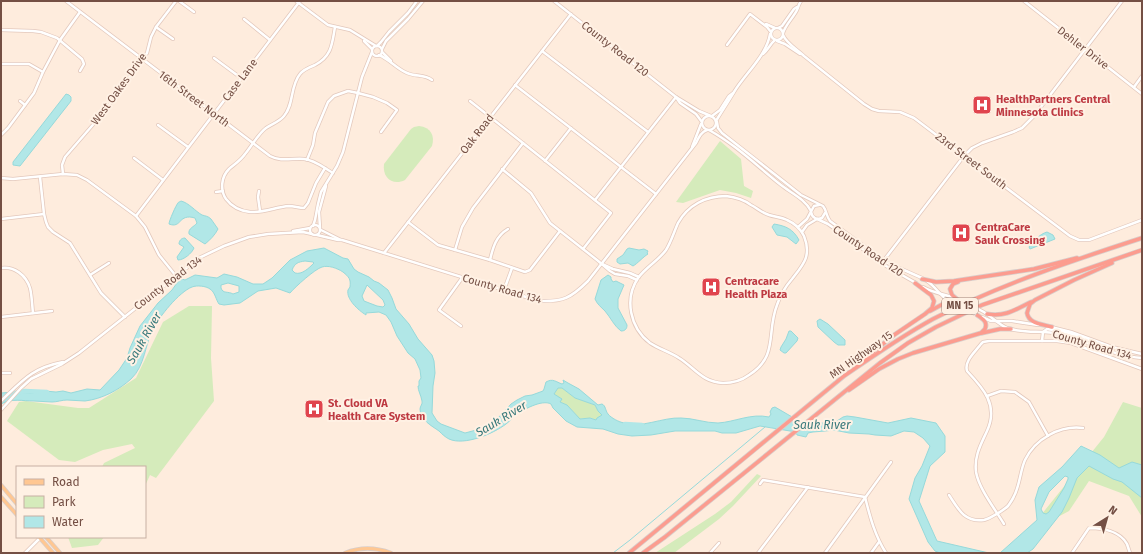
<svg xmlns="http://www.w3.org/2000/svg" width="1143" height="554" viewBox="0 0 1143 554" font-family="'Fira Sans',sans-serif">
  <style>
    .green { fill: #d5ebbb }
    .water { fill: #b1e7e7; stroke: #96d9da; fill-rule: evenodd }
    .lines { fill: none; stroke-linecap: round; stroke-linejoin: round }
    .stream { stroke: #96d9da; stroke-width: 1 }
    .river { stroke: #b1e7e7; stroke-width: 4.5 }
    .minor-casing { stroke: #e3c8bc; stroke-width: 4 }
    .major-casing { stroke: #d8cecb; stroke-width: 4.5 }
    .highway-casing { stroke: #d8cecb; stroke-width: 5 }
    .minor { stroke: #fff; stroke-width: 2.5 }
    .major { stroke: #ffc792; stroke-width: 3 }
    .highway { stroke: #fc9c8f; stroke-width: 3.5 }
    .minor-bridge-casing { stroke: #e3c8bc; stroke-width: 4; stroke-linecap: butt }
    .minor-bridge { stroke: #fff; stroke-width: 2.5 }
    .labels { text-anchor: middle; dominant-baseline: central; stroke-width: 4; stroke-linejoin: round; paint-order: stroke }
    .shield { fill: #fff1e4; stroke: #9e8074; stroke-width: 1 }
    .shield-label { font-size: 10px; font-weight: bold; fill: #744f44 }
    .street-label { font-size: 11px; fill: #744f44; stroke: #fff1e4 }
    .health-label { font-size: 11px; font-weight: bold; fill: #be3a42; stroke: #fff1e4; text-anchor: start }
    .water-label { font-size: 12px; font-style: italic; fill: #38797b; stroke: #fff1e4 }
  </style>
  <rect width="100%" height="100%" fill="#feecdd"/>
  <g class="green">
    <path d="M419,126C431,127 435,136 432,146L405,180C393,186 382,178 384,164L411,129L414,127Z"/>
    <polygon points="720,141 741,159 744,186 753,191 751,198 736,193 720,190 683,203 676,202"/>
    <polygon points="189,306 212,306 211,358 214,401 156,478 150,475 145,486 145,467 102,467 104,463 135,448 132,444 103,450 75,462 59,460 7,421 19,402 26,401 78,408 89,408 136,378 163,322"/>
    <polygon points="558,388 562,388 575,398 595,405 598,411 602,415 597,420 590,418 580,419 567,405 560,402 561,399 554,394"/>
    <polygon points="1123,402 1142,408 1142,517 1129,496 1089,481 1069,511 1056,518 1037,520 1104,437"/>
    <polygon points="757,474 761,476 733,506 719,519 674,553 655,553 715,514 731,502"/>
    <polygon points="68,537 104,537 98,545 72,548"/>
  </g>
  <g class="water">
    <polygon points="66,94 69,95 71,97 71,101 20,166 13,165 13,162"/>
    <path d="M181,201C189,203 195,211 202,215C205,216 208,216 211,219C213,222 216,226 218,229C215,235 210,240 205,244L189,234C188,228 194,227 197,223L195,218C178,213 182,229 169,224C169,221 176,205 178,203C178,202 180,202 181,201Z"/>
    <path d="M774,224C786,226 793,229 799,240L796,244L787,237L777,235L772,227Z"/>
    <path d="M1047,232L1053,235L1055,239L1030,249L1029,247C1033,241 1040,234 1047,232Z"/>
    <path d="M185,238L194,248C192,253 184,260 178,260L177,257L184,247L179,244C179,241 181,238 185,238Z"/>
    <path d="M324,248L343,258L348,259L354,269L358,272L369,277L374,281L379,283L388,290L392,298L396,309L409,324L418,339L432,355L434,361L435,373L433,386L432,413L437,421L441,424L465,433L484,428L498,418L511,404L517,400L525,396L532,395L543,391L544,389L546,382C553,378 556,382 562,384L564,383L563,380L568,383L579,389L598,405L602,404C606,406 605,410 608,414C611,418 619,422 624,423C640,429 663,417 681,418C693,418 705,423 718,423C735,422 751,413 769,417L771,414L770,412L772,408L775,407L799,421L810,423H828L837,421L843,417L847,416L855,417L888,423L911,418L936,423L945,436V452L930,466L919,501L937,541L989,553H940L935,551L928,542L909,499L915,478L922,466L930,446L923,438L914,432L904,431L891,436L875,435L869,434L849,433L834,430L825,431L813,432L808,433L806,437L797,435L796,432L760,426L736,433H722L715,431H675L651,435L632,436L618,434L603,429L577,427L566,421L553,408L551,404C542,399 522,410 515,416C512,418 509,422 506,424C493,434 464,446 449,439C445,437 442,434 439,431C432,426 420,420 420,409C420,406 423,404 422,401C421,395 418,391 418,386H419V381L421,378L420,370L415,359L408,353L397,336L391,322L386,315L379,312L366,313V315C358,310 346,299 348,290L350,287C351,279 349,277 343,272C337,268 328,265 322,267C315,269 295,287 290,293L276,288L258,291L240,303L224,305L219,304C216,300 215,292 210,289C206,286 197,285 192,287C179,292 159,317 153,329C145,344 145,366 131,379C119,390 102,399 85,401C79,401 73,400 67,400C62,400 57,402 52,402C46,402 40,401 34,401C22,401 12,398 1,404V393L14,392L31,393L45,391L56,392L63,391L71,393L87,389L100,390L119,370L127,358L130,348L140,326L158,303L172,290L177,283L182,279L185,280L195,275L217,278L224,274L237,277L253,284H263L272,278L290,260L307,251ZM305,261L313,262L314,263C309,268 302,275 295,273L292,270C295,263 298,262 305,261ZM228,283L239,286V292L233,294C228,291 223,294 221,288V285ZM367,285L383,300L385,305L383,307L377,306L364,301L362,296ZM558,388H562L575,398L595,405L598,411L602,415L597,418L596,420L590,418L580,419L567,405L560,402L562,399L554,394Z"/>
    <path d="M629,248L639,250L644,249L648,251L647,253L648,254C643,257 637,264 633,266L628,263L620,264L617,262V259L623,255L627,249Z"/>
    <path d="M608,275L611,277V279L613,282L616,281L624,285L618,299V308L627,325C627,329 625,331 621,331C614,326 611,318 605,311C601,307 597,304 595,299L601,280Z"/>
    <polygon points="820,319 828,324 845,340 845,345 838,345 834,342 818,327 817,321"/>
    <polygon points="789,331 791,331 798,338 797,341 786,353 784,353 780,350 781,347 786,339"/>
    <path d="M1081,446L1100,455L1119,468L1132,462L1142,465V498L1122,482L1113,479L1089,466L1077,478L1069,498L1062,512L1033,549L1027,553H1000L1037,520L1035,500L1039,487L1062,467ZM1065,476L1068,477V479L1064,488L1049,512L1046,514L1043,513L1041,509L1049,492Z"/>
  </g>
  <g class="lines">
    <polyline class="stream" points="613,553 630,540 765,427"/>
    <g class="river">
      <polyline points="15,393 25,391 47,392"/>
      <polyline points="625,424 642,425"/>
    </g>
    <g class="minor-casing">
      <g id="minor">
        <path d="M66,1L270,156C281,162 292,158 304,159C315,160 324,168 333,173"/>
        <polyline points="179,1 194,12"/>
        <polyline points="296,1 328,25 350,30 376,46"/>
        <polyline points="554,1 676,97 699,111 711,116"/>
        <polyline points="1024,1 1142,94"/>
        <polyline points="244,19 270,40"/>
        <polyline points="766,24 775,28"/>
        <polyline points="156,27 173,39"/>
        <circle cx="777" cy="34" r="6"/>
        <polyline points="778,28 782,26 794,9 797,7"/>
        <polyline points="1,30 33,31 41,32 57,38 82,59 84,64 80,71"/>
        <path d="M783,33C786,24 793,18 797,10C798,7 799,4 801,1"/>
        <path d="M783,35C787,44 797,49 804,56L864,104L872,109L879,111L900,112L914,118L1070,236L1079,240H1089L1142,220"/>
        <polyline points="364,41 372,49"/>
        <polyline points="777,41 785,44 800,54"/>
        <polyline points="727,45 750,14 767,27 771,32"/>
        <circle cx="377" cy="51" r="5"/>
        <polyline points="377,46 381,42 389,32 408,13 417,1"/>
        <polyline points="382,49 386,41 408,19 423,1"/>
        <polyline points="542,51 648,132"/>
        <polyline points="382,52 391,61"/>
        <path d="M763,54C768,50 770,44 775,40"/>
        <path d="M379,55C389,59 397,69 407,73C416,77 424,74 432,80"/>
        <polyline points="214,58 241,78"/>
        <polyline points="1,64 29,64 43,72"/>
        <polyline points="515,85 656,194"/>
        <polyline points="1134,87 1142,76"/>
        <polyline points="676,97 680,103 696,114 702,122"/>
        <polyline points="20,101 25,105"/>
        <polyline points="470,101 611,213 583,249"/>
        <circle cx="709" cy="123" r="7"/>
        <polyline points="712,116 720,110 729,96 733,93"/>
        <path d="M716,121C722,111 728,102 734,92C744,75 767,55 770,34"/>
        <path d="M717,122L718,128L722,133L801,195L823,206C827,211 826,216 830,221L886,262L922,278"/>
        <polyline points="158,125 188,147"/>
        <path d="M709,130C736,145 757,166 781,185C791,193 805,199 811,211"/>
        <polyline points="1,135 8,128 34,93 43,72 60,40 80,12"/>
        <polyline points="692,147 701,124"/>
        <polyline points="134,158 163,180"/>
        <polyline points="307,160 313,145 315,133 328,102 334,96 348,91 358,93 373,97 387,103 397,110 381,132"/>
        <polyline points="545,161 571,128"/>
        <path d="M325,168L316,183L308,203L304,208C299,208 294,206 289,206C276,207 263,213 250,212C241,211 232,207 226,199C220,190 221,177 229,169C235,164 241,160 245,154C251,147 258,134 266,128C272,124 279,122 284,116C294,105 290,86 300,74C303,70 310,67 315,65C332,56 332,44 335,27"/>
        <polyline points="502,169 531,193 550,223 597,260 610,271 615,274 628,276 637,280"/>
        <polyline points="63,174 62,165 65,157 104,112 147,53 151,37 156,27 176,1"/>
        <polyline points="40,177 44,214 46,222 48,227 53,232 70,243 101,293 125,317"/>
        <polyline points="1,178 13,179 63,174 77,175 87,180 136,216 145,227 159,255 176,276"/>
        <polyline points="259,191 258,197 260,211"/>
        <polyline points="216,192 223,191"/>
        <path d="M726,196C735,197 743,199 751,205C757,208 762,213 769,215C775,217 781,217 787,220C794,223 800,228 804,236C812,256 803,265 792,279C785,287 780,296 777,305C766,333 779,356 749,375C741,381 733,383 723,383C702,382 695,368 679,358C670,352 659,349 650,343C630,328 624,299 638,278C646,267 658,261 666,250C671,242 674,232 678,223C688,205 706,196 726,196Z"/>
        <polyline points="595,200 676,97"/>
        <path d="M811,212C812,218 817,220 822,218L825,213"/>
        <polyline points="136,216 300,1"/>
        <polyline points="1,219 44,214"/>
        <polyline points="817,219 828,224 842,234 886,266 916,283"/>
        <polyline points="408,222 438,245 490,260 525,272 530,270 560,231"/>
        <circle cx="315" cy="230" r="5"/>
        <polyline points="313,226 315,220 318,204 321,192 337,166 343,152 362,77 372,52"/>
        <polyline points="798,227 807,219 814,206 819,205"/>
        <polyline points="320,228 319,212 326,186"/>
        <polyline points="321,230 341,240"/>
        <polyline points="293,231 310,228"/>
        <polyline points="802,232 807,225 817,219"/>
        <path d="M317,235L338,240H342L539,301C563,302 571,298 588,281L696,143C699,137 701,132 707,130"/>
        <polyline points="455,250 462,227 473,208 523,143"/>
        <polyline points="384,253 571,14"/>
        <path d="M490,260C493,247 496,236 508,229"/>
        <polyline points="884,260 964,156 972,148 982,143 1013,132 1022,128 1034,116 1122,1"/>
        <polyline points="602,264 613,269 630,273 639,277"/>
        <path d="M1,268C14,266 26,275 30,288C32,296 32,305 33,313"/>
        <polyline points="90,275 109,263"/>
        <path d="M927,281C936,287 941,297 951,303"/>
        <path d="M923,287C933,293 944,294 954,298"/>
        <polyline points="504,290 512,268"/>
        <path d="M982,311C991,316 998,324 1007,328C1024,334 1043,330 1059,334C1088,341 1112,356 1142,358"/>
        <polyline points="1,317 52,311"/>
        <polyline points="982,317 991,321 1012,321 1038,325"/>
        <polyline points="461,326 439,310 462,278"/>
        <polyline points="1051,327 1071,332 1112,347 1142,354"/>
        <polyline points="1042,341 1043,332 1047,329 1064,332 1089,340"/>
        <polyline points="1,373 10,373"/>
        <polyline points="987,396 1001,391 1015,392 1029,402 1048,436"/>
        <path d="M1,401C23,380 32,368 63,362"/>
        <polyline points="1,410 21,388 31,379 62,364 79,353 199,258 224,246 249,237 268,234 303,232 312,234"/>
        <path d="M760,484L763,480L865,497C870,517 875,536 886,553"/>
        <path d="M949,495C953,501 958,510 964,515C969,519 977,521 984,520C989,519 1004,510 1008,506C1010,503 1013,499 1014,496C1020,485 1020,471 1025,460C1035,439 1060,425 1083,428"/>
        <path d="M1004,524C995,509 979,489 976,472C974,456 981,444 987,431C999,405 983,388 967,371C964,361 975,352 981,344L983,342L989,341H1057L1071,343L1142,369"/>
        <polyline points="25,553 40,538"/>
        <polyline points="710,553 719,543"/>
        <polyline points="758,553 808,487"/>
        <polyline points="825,553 891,462"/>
        <polyline points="871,553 879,542"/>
        <path d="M1072,553L1089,528C1102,528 1120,531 1127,544C1128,547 1129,550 1130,553"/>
      </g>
    </g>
    <g class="major-casing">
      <g id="major">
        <polyline points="1,485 17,504"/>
        <polyline points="1,497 17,515"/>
        <polyline points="39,537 53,553"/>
        <polyline points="46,537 60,553"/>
        <path d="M345,553C360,547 375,547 391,553"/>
      </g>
    </g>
    <g class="highway-casing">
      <g id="highway">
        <polyline points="922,279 936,282 954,281 1034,269 1077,258"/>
        <polyline points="958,282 953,284 950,289 952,295 958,300"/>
        <polyline points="930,311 943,304 953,303"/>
        <path d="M987,314C1005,317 1015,310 1031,302"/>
        <path d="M1052,327C1042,324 1029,324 1027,313L1030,304L1035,300L1074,280L1112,263"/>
        <polyline points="982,333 1000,329 1011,329"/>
        <polyline points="857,365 894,335 925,314 932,308 934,301 931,295 915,283"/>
        <path d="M849,390L879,369L898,359L913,353L981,333L985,329C988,322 983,319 977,315"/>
        <path d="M629,553L844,376C873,356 902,336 933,319C999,285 1071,261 1142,238"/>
        <polyline points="643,553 665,537 880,363 908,343 936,327 982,305 1142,250"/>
      </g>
    </g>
    <use href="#minor" class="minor"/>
    <use href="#major" class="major"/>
    <use href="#highway" class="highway"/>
    <g class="minor-bridge-casing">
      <g id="minor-bridge">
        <polyline points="961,300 982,311"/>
        <polyline points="954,304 975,314"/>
      </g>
    </g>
    <use href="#minor-bridge" class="minor-bridge"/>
  </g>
  <defs>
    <g id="hospital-square" transform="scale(1)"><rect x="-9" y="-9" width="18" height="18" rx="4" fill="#e0444e" stroke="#fff1e4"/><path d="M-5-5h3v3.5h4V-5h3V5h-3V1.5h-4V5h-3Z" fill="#fff"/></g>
  </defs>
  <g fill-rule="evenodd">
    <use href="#hospital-square" x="982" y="105"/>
    <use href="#hospital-square" x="961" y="233"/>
    <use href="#hospital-square" x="711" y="287"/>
    <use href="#hospital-square" x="314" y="409"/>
  </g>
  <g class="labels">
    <rect class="shield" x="942" y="298" width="36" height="16" rx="3"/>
    <g class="shield-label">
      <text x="960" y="306">MN 15</text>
    </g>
    <g class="street-label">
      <text transform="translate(1083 48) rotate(38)">Dehler Drive</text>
      <text transform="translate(615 49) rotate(38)">County Road 120</text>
      <text transform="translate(240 80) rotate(-53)">Case Lane</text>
      <text transform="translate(119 89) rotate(-54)">West Oakes Drive</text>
      <text transform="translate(194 99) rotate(37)">16th Street North</text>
      <text transform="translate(477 134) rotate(-52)">Oak Road</text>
      <text transform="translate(971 161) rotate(37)">23rd Street South</text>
      <text transform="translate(868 251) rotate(34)">County Road 120</text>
      <text transform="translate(168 283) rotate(-37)">County Road 134</text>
      <text transform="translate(502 289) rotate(16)">County Road 134</text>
      <text transform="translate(1092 345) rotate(16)">County Road 134</text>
      <text transform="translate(861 355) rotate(-35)">MN Highway 15</text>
    </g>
    <g class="health-label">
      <text x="996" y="99">HealthPartners Central<tspan x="996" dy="13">Minnesota Clinics</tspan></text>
      <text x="975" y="227">CentraCare<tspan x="975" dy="13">Sauk Crossing</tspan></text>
      <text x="725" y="281">Centracare<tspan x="725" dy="13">Health Plaza</tspan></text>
      <text x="328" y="403">St. Cloud VA<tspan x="328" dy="13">Health Care System</tspan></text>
    </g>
    <g class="water-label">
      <text transform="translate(144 338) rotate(-60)">Sauk River</text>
      <text transform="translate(501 419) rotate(-31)">Sauk River</text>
      <text x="822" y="425">Sauk River</text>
    </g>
  </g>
  <rect width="1143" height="554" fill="none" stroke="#744f44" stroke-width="4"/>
  <rect x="16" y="466" width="130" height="72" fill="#fff1e4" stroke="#c7b0a4"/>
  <rect x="24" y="479" width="20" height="6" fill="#ffc792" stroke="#c7b0a4"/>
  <text x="52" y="486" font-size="12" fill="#744f44">Road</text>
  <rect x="24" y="496" width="20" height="12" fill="#d5ebbb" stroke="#c7b0a4"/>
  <text x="52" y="506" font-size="12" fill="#744f44">Park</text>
  <rect x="24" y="516" width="20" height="12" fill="#b1e7e7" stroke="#c7b0a4"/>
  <text x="52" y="526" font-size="12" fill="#744f44">Water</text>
  <g transform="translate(1107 518) rotate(37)" stroke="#fff1e4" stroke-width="3" paint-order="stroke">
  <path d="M0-3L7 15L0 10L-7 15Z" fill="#744f44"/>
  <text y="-6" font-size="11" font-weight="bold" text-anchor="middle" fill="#744f44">N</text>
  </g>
</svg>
